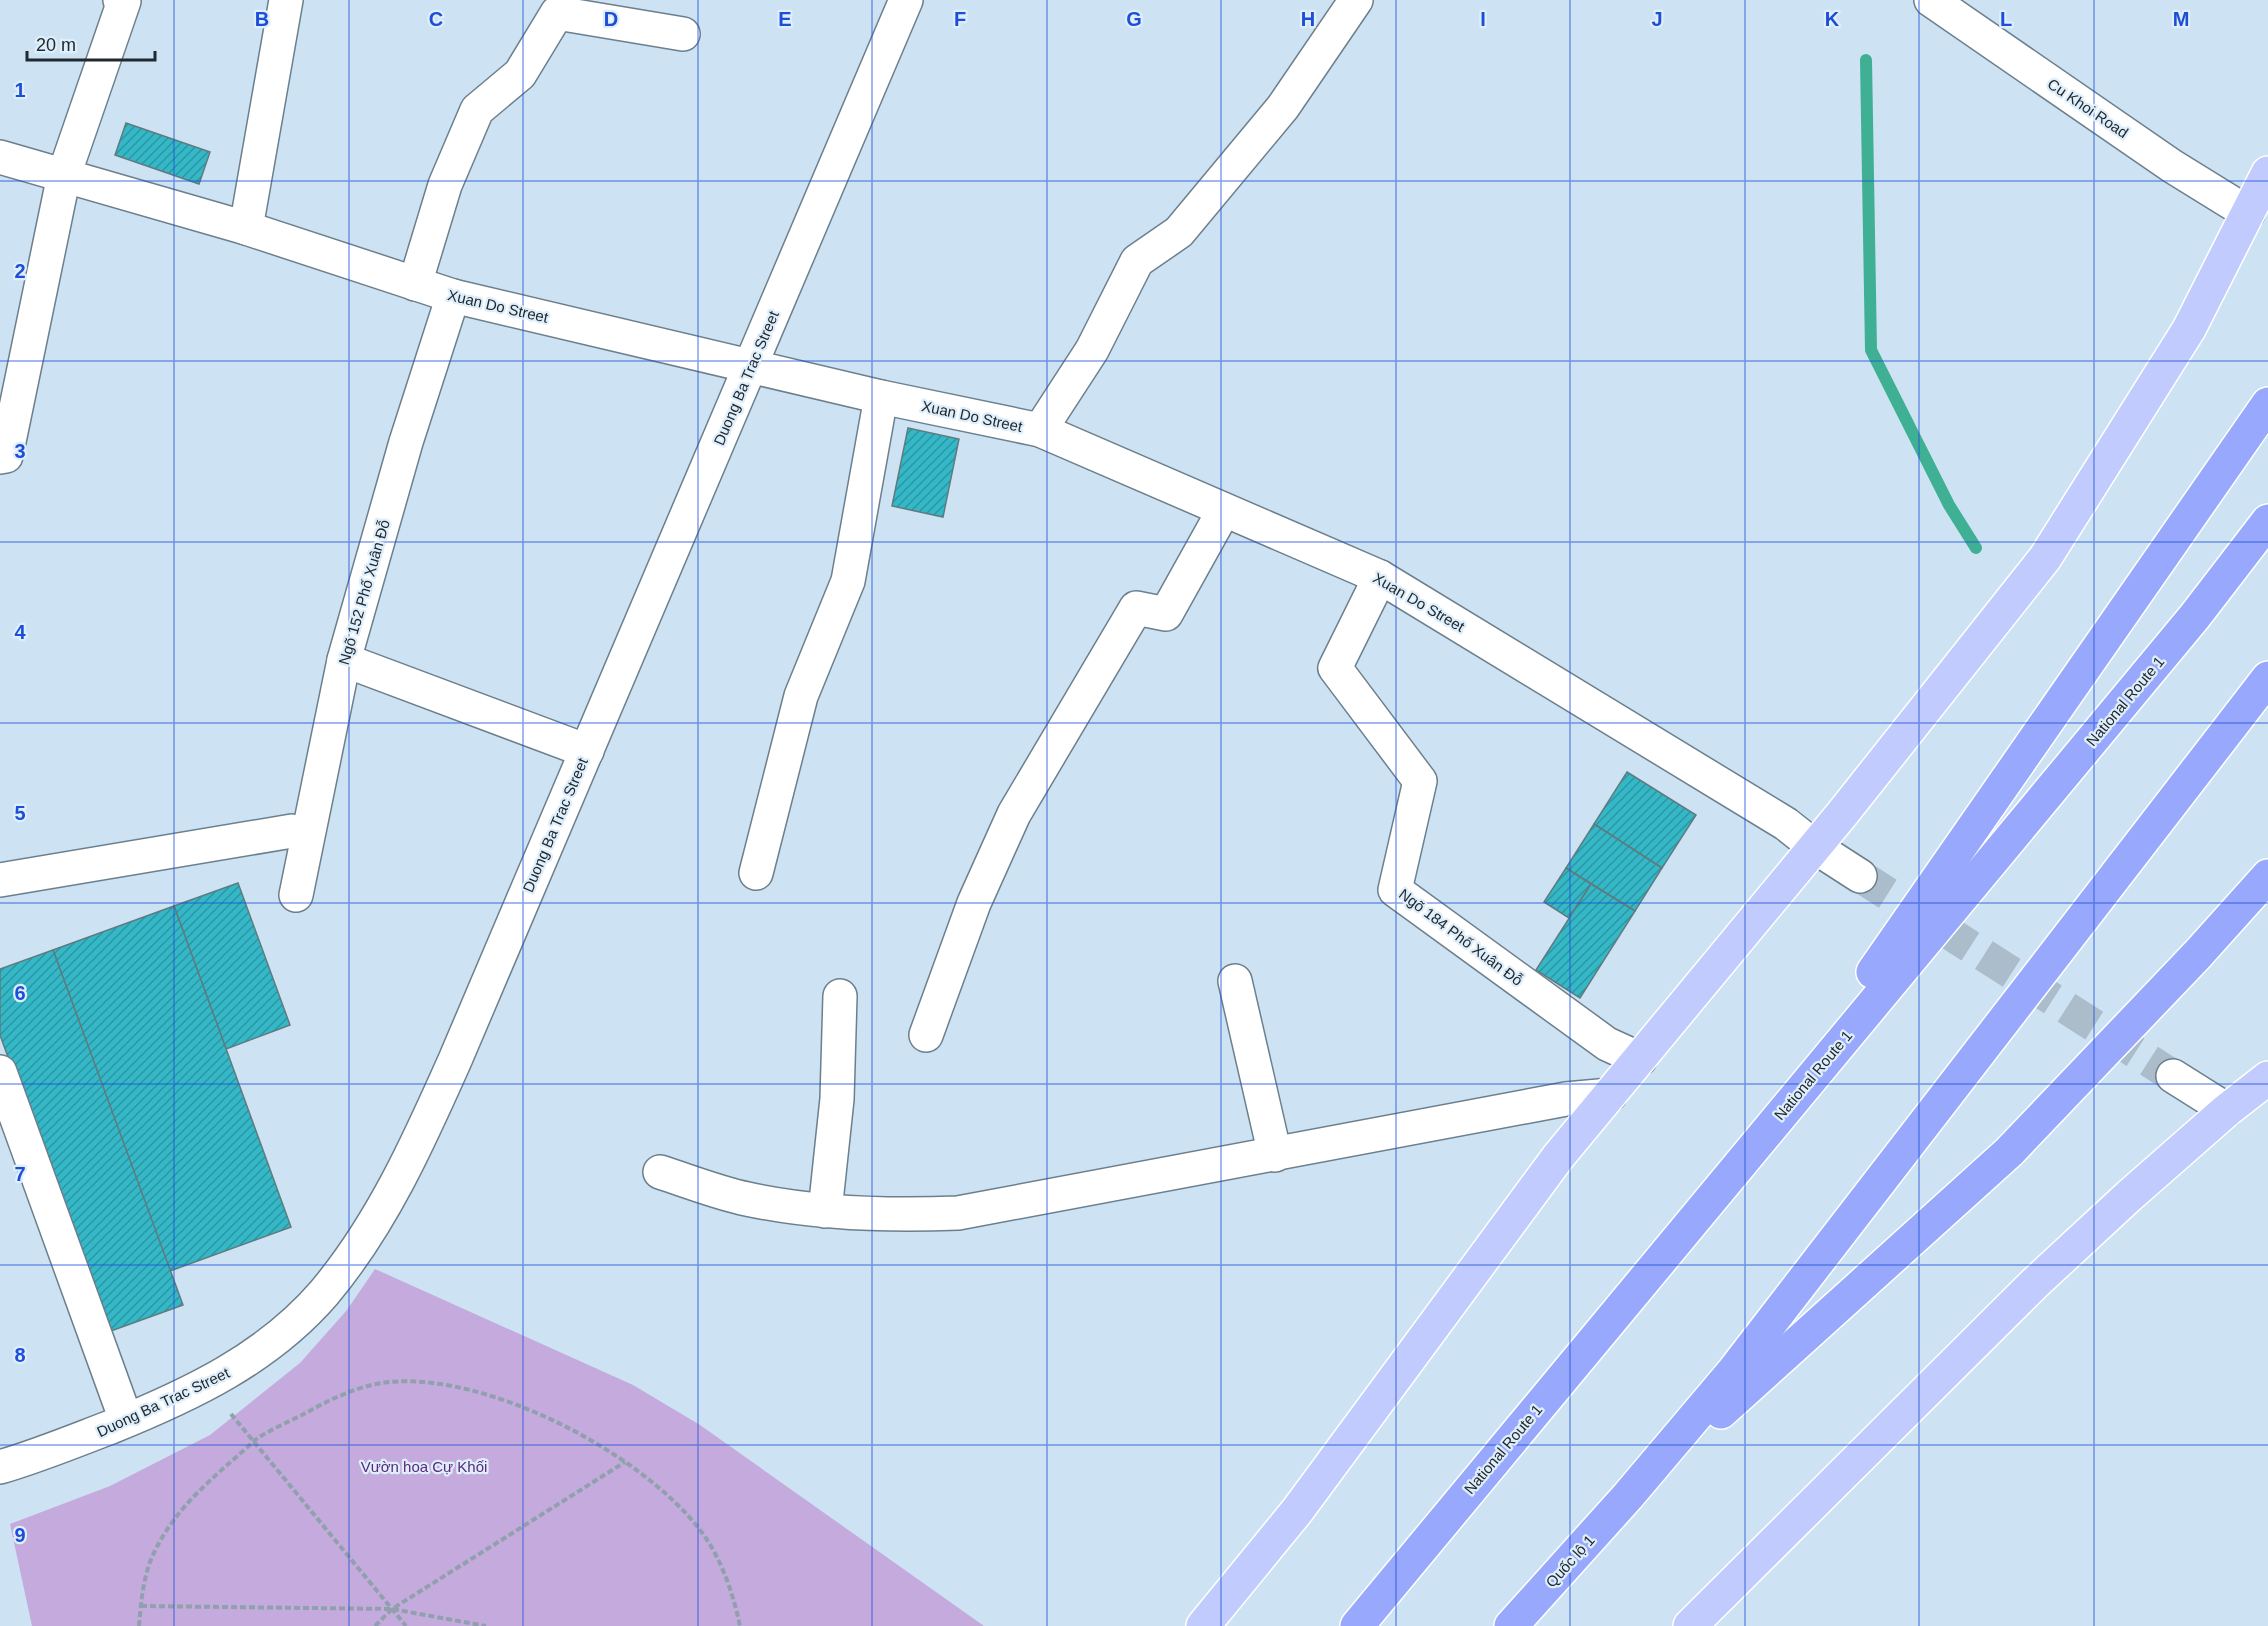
<svg xmlns="http://www.w3.org/2000/svg" width="2268" height="1626" viewBox="0 0 2268 1626" font-family="Arial,sans-serif">
  <style>
    .green { fill: #c5aadd }
    .lines { fill: none; stroke-linecap: round; stroke-linejoin: round }
    .stream { stroke: #3fb093; stroke-width: 12 }
    .building { fill: url(#building-hatch); stroke: #607b7e; stroke-width: 1.5 }
    .minor-tunnel { stroke: #abbdcb; stroke-width: 33; stroke-dasharray: 33 16; stroke-linecap: butt }
    .minor-casing { stroke: #6c7f8d; stroke-width: 36 }
    .major-casing { stroke: #fff; stroke-width: 36 }
    .highway-casing { stroke: #fff; stroke-width: 36 }
    .path { stroke: #90a0ac; stroke-width: 4; stroke-dasharray: 6 3; stroke-linecap: butt }
    .minor { stroke: #fff; stroke-width: 33 }
    .major { stroke: #c1cbfd; stroke-width: 33 }
    .highway { stroke: #98a8fc; stroke-width: 33 }
    .grid { fill: none; stroke: #1d4ed8; stroke-width: 1.5; stroke-opacity: 0.55 }
    .labels { text-anchor: middle; dominant-baseline: central; stroke-width: 4.5; stroke-linejoin: round; paint-order: stroke }
    .street-label { font-size: 15px; fill: #21292f; stroke: #deeefb }
    .park-label { font-size: 15px; fill: #5b287d; stroke: #deeefb }
    .grid-label { font-size: 20px; text-anchor: middle; font-weight: bold; fill: #1d4ed8; stroke: #deeefb; stroke-width: 4.5; stroke-linejoin: round; paint-order: stroke }
  </style>
  <defs>
    <pattern id="building-hatch" width="6" height="6" patternUnits="userSpaceOnUse" patternTransform="scale(1.5)"><rect width="6" height="6" fill="#34b8c7"/><path d="M-1 1l2-2M0 6l6-6M5 7l2-2" fill="none" stroke="#2c96a2"/></pattern>
  </defs>
  <rect width="100%" height="100%" fill="#cde2f2"/>
  <polygon class="green" points="375,1269 633,1385 700,1425 984,1626 32,1626 10,1524 110,1486 210,1435 300,1363 347,1310"/>
  <g class="lines">
    <polyline class="stream" points="1866,60 1871,350 1949,505 1976,548"/>
  </g>
  <g class="building">
    <polygon points="126,123 210,152 199,184 115,155"/>
    <polygon points="908,428 959,439 943,517 892,506"/>
    <polygon points="1627,772 1696,815 1662,868 1594,824"/>
    <polygon points="1594,824 1662,868 1635,911 1566,868"/>
    <polygon points="1566,868 1591,884 1569,918 1544,902"/>
    <polygon points="238,883 290,1025 226,1049 174,906"/>
    <polygon points="1591,884 1635,911 1580,998 1536,970"/>
    <polygon points="174,906 291,1227 170,1271 53,950"/>
    <polygon points="53,950 183,1305 108,1332 0,1035 0,969"/>
  </g>
  <g class="lines">
    <polyline class="minor-tunnel" points="1860,876 2173,1076"/>
    <g class="minor-casing">
      <g id="minor">
        <polyline points="1931,0 2172,166 2248,213"/>
        <polyline points="0,157 246,228 453,296 881,397 1040,430 1380,577 1786,824 1815,847 1860,876"/>
        <polyline points="246,228 286,0"/>
        <polyline points="415,284 445,185 477,110 520,74 557,13 683,34"/>
        <polyline points="1040,430 1092,350 1137,261 1179,232 1283,107 1356,0"/>
        <polyline points="0,457 6,456 64,175 124,1 120,0"/>
        <polyline points="1380,577 1335,668 1420,781 1395,890 1607,1044 1640,1059"/>
        <polyline points="344,660 587,751"/>
        <polyline points="756,873 801,696 848,581 881,397"/>
        <polyline points="0,880 292,831"/>
        <polyline points="296,895 344,660 406,442 453,296"/>
        <polyline points="1235,981 1275,1155"/>
        <polyline points="926,1035 974,903 1014,814 1136,608 1166,614 1224,510"/>
        <polyline points="0,1072 126,1420"/>
        <polyline points="2173,1076 2227,1110"/>
        <path d="M660,1172C688,1181 718,1193 747,1199C817,1214 887,1216 958,1213L1566,1099L1610,1095"/>
        <polyline points="825,1211 837,1099 840,996"/>
        <path d="M0,1467C38,1456 74,1441 111,1427C190,1395 267,1359 324,1293C382,1224 419,1141 455,1060L906,0"/>
      </g>
    </g>
    <g class="major-casing">
      <g id="major">
        <polyline points="1203,1626 1297,1511 1558,1157 1842,814 2045,558 2189,329 2268,173"/>
        <polyline points="1690,1626 2034,1284 2129,1196 2227,1110 2268,1078"/>
      </g>
    </g>
    <g class="highway-casing">
      <g id="highway">
        <polyline points="1873,972 2268,404"/>
        <polyline points="1721,1412 2009,1152 2198,954 2268,876"/>
        <polyline points="1357,1626 2195,616 2268,521"/>
        <polyline points="1511,1626 1628,1496 1732,1373 2268,678"/>
      </g>
    </g>
    <g class="path">
      <polyline points="231,1414 406,1626"/>
      <polyline points="141,1606 392,1609 486,1626"/>
      <path d="M139,1626C141,1603 143,1576 153,1555C175,1506 216,1476 254,1441C259,1435 292,1420 302,1415C329,1400 358,1385 390,1382C489,1373 641,1453 700,1530C721,1557 733,1593 740,1626"/>
      <polyline points="375,1626 392,1609 625,1462"/>
    </g>
    <use href="#minor" class="minor"/>
    <use href="#major" class="major"/>
    <use href="#highway" class="highway"/>
  </g>
  <path class="grid" d="M174,0V1626M349,0V1626M523,0V1626M698,0V1626M872,0V1626M1047,0V1626M1221,0V1626M1396,0V1626M1570,0V1626M1745,0V1626M1919,0V1626M2094,0V1626M0,181H2268M0,361H2268M0,542H2268M0,723H2268M0,903H2268M0,1084H2268M0,1265H2268M0,1445H2268"/>
  <g class="labels">
    <g class="street-label">
      <text transform="translate(2088 108) rotate(34)">Cu Khoi Road</text>
      <text transform="translate(498 306) rotate(13)">Xuan Do Street</text>
      <text transform="translate(746 378) rotate(-67)">Duong Ba Trac Street</text>
      <text transform="translate(972 416) rotate(12)">Xuan Do Street</text>
      <text transform="translate(364 592) rotate(-74)">Ngõ 152 Phố Xuân Đỗ</text>
      <text transform="translate(1419 602) rotate(30)">Xuan Do Street</text>
      <text transform="translate(2125 701) rotate(-50)">National Route 1</text>
      <text transform="translate(555 825) rotate(-67)">Duong Ba Trac Street</text>
      <text transform="translate(1461 937) rotate(37)">Ngõ 184 Phố Xuân Đỗ</text>
      <text transform="translate(1813 1075) rotate(-50)">National Route 1</text>
      <text transform="translate(163 1402) rotate(-25)">Duong Ba Trac Street</text>
      <text transform="translate(1503 1449) rotate(-50)">National Route 1</text>
      <text transform="translate(1570 1561) rotate(-48)">Quốc lộ 1</text>
    </g>
    <g class="park-label">
      <text x="424" y="1466">Vườn hoa Cự Khối</text>
    </g>
  </g>
  <g class="grid-label">
    <text x="262" y="26">B</text>
    <text x="436" y="26">C</text>
    <text x="611" y="26">D</text>
    <text x="785" y="26">E</text>
    <text x="960" y="26">F</text>
    <text x="1134" y="26">G</text>
    <text x="1308" y="26">H</text>
    <text x="1483" y="26">I</text>
    <text x="1657" y="26">J</text>
    <text x="1832" y="26">K</text>
    <text x="2006" y="26">L</text>
    <text x="2181" y="26">M</text>
    <text x="20" y="97">1</text>
    <text x="20" y="278">2</text>
    <text x="20" y="458">3</text>
    <text x="20" y="639">4</text>
    <text x="20" y="820">5</text>
    <text x="20" y="1000">6</text>
    <text x="20" y="1181">7</text>
    <text x="20" y="1362">8</text>
    <text x="20" y="1542">9</text>
  </g>
  <path d="M27 51v9h128v-9" fill="none" stroke="#21292f" stroke-width="3"/>
  <text x="36" y="51" font-size="18" fill="#21292f" stroke="#deeefb" stroke-width="4.5" paint-order="stroke">20 m</text>
</svg>
